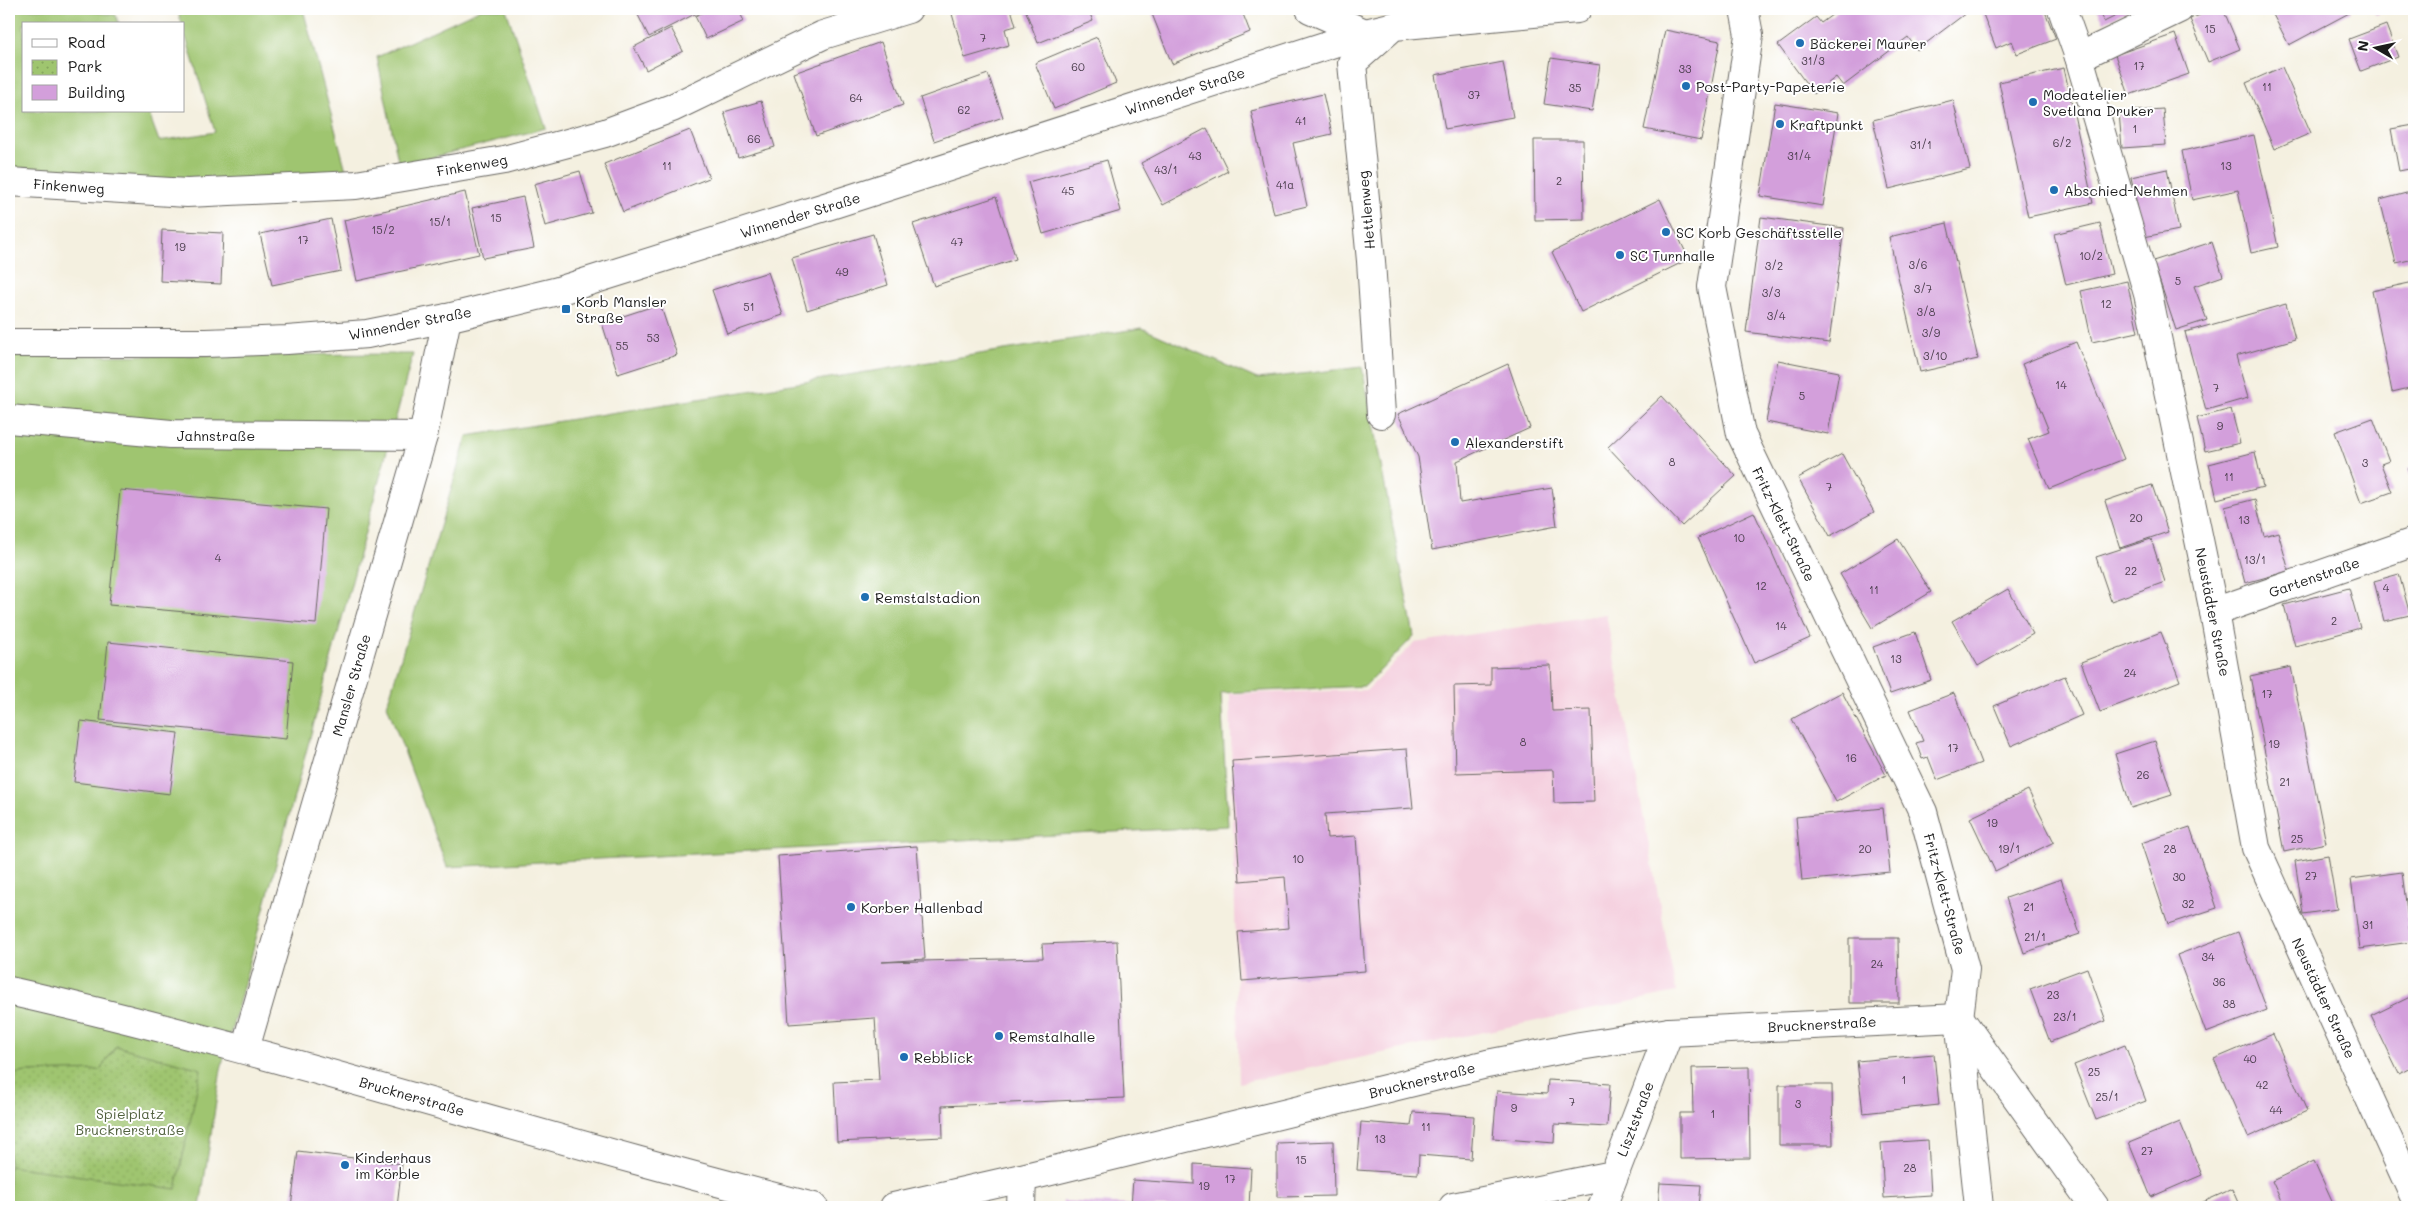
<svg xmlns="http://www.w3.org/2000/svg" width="2423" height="1216" viewBox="0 0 2423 1216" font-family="Mali,sans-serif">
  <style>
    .built { fill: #f4cfde }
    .grass { fill: #9fc56f; stroke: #5e7046 }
    .park { fill: url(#park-dots); stroke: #5e7046 }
    .building { fill: #d39fdb }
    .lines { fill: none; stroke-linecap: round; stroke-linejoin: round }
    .minor-casing { stroke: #686661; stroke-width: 30 }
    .minor { stroke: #fff; stroke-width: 28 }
    .poi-dot { fill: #1f6fb2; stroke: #fff; stroke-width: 2 }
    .labels { text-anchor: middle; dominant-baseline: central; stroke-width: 4; stroke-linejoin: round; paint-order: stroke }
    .number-label { font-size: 11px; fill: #4a3d4c }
    .poi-label { font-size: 14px; fill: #1c1c1c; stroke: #fff; text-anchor: start }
    .street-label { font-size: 14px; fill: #1c1c1c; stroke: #fff }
    .park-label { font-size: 14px; fill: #50603d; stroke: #fff }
  </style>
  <defs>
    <pattern id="park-dots" width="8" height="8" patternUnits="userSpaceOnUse" patternTransform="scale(1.25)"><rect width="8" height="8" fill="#9fc56f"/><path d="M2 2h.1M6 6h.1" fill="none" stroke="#88a960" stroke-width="1.8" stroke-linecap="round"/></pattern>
  </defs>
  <rect width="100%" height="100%" fill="#fff"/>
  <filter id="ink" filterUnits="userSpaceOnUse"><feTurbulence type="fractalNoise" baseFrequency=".02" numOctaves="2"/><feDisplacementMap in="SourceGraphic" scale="10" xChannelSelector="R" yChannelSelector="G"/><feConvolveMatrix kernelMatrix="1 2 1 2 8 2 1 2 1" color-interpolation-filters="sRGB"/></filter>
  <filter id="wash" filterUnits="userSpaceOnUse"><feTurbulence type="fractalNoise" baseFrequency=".0096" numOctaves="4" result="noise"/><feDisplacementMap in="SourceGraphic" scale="20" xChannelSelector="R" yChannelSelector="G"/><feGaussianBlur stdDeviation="1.12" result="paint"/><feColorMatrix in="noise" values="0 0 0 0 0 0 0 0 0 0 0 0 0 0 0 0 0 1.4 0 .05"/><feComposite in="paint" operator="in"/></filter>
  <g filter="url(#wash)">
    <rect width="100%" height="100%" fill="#f4f0e0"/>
    <polygon class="built" points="1606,614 1676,992 1239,1083 1230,694 1367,690 1414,643"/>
    <g class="grass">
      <polygon points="9,9 72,9 116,15 119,24 24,24 24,111 148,111 159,141 215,132 184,31 184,24 182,24 177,9 303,9 347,174 183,184 9,173"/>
      <polygon points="481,9 506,9 546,128 399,166 377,57"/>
      <polygon points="1142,328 1257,379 1362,367 1414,636 1365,686 1221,693 1228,826 447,867 387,705 467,436"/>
      <polygon points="413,354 221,1069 200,1207 9,1207 9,356"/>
    </g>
    <polygon class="park" points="116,1046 201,1069 176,1189 9,1166 9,1075 26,1072 100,1070"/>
    <g id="blocks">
      <g class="building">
        <polygon points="635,9 705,9 649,37"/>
        <polygon points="710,9 738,9 744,21 706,39 695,16"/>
        <polygon points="969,9 1011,9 1016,26 1005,29 1009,45 965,58 952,14"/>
        <polygon points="1025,9 1088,9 1093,21 1038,43"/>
        <polygon points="1150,9 1241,9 1250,32 1172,64"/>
        <polygon points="1840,9 1963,9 1966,13 1917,50 1908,37 1843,86 1836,77 1814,94 1778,45 1816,17 1821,23"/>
        <polygon points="1981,9 2044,9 2056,39 2017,54 2012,41 1996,48"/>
        <polygon points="2097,9 2130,9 2104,22"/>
        <polygon points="2215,9 2223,9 2240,49 2208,62 2190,19"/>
        <polygon points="2270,9 2349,9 2351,12 2289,45"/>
        <polygon points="2373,9 2386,9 2376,15"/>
        <polygon points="2386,25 2398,57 2361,71 2349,39"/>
        <polygon points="671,28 683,51 646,70 634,47"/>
        <polygon points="1665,30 1720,41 1701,140 1644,129"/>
        <polygon points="2175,34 2189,74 2129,95 2115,55"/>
        <polygon points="1097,37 1116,83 1054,109 1035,63"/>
        <polygon points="881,42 903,105 816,136 794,73"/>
        <polygon points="1551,58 1600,65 1592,111 1544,104"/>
        <polygon points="1503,62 1513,117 1445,129 1435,75"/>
        <polygon points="2282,67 2311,133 2274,149 2246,83"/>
        <polygon points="2064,68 2093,203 2028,217 1999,82"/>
        <polygon points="988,74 1003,117 934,141 920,98"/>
        <polygon points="1323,94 1332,134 1293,143 1307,206 1274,214 1251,111"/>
        <polygon points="1953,100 1970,169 1889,189 1873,120"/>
        <polygon points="761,101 775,147 738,158 724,112"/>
        <polygon points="1775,103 1838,113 1823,206 1760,196"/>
        <polygon points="2163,109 2166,145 2122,148 2119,112"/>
        <polygon points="2414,125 2414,168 2399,171 2391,129"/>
        <polygon points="1207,128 1228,171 1163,205 1141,163"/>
        <polygon points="690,130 709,178 623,212 604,164"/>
        <polygon points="2254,135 2278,247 2251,253 2238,190 2192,200 2182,151"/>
        <polygon points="1534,140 1583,140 1584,219 1535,220"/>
        <polygon points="1107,160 1121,211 1043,234 1028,182"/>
        <polygon points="2167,169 2179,230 2144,237 2131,177"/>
        <polygon points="580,171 592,213 545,226 534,184"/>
        <polygon points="2414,191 2414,259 2396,263 2380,200"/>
        <polygon points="465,192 479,254 357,281 344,220"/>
        <polygon points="523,197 534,248 483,258 472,208"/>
        <polygon points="996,197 1016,259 934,286 913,224"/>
        <polygon points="1660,199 1689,259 1581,312 1552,252"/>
        <polygon points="1761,217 1844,228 1829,343 1746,332"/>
        <polygon points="331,219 341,271 272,285 260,234"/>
        <polygon points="1947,223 1978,359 1920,372 1889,237"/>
        <polygon points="2100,223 2112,274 2066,285 2054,234"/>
        <polygon points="162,230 223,233 221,284 160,281"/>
        <polygon points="873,234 888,285 807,310 792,258"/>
        <polygon points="2212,242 2223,276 2194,286 2207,320 2176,330 2153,261"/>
        <polygon points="768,272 783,315 727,334 712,290"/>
        <polygon points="2127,281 2138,332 2092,342 2081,291"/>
        <polygon points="2414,282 2414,387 2392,392 2372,291"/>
        <polygon points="660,304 677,355 618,374 602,323"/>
        <polygon points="2286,304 2295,339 2236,356 2248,398 2206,410 2185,332"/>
        <polygon points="2076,342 2124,459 2049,489 2028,439 2049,431 2022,364"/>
        <polygon points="1778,360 1839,372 1828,434 1766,422"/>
        <polygon points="1508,364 1530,428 1457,461 1460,503 1552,488 1557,526 1432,550 1418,457 1398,414"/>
        <polygon points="1662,396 1736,476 1682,526 1608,447"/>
        <polygon points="2231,409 2240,443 2205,451 2197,418"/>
        <polygon points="2373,418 2389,461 2381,464 2392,492 2361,503 2335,432"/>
        <polygon points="2255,452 2263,487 2217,499 2209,464"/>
        <polygon points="1842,454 1874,512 1830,536 1798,478"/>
        <polygon points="2414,467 2414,491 2408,469"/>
        <polygon points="2152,485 2168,532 2120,548 2105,501"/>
        <polygon points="120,490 326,509 316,624 109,605"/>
        <polygon points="2255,499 2264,536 2278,532 2289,571 2245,583 2225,507"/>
        <polygon points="1754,512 1810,638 1754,663 1698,538"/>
        <polygon points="1898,539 1931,592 1872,628 1840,574"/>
        <polygon points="2151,539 2165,582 2111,601 2096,557"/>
        <polygon points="2399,574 2410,615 2384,621 2374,581"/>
        <polygon points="2349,588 2360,628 2295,646 2284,605"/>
        <polygon points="2008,589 2033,634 1978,666 1952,621"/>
        <polygon points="1915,632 1931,680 1890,694 1873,647"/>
        <polygon points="2161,632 2180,681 2100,712 2081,662"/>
        <polygon points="108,642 293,661 286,739 100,720"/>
        <polygon points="1550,665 1552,711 1591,710 1594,802 1554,803 1553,770 1456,773 1454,686 1491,685 1491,667"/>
        <polygon points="2291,667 2326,843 2284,852 2250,676"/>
        <polygon points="2065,676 2082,715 2011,746 1994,706"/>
        <polygon points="1842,692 1886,775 1836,802 1792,719"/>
        <polygon points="1954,693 1981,763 1937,780 1928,757 1922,759 1916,743 1923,741 1910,710"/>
        <polygon points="81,721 178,733 170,794 74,782"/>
        <polygon points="2155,741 2172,795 2131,808 2115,754"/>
        <polygon points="1407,749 1413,808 1325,814 1327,838 1356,836 1365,971 1242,981 1238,932 1289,928 1285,877 1240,881 1232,761"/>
        <polygon points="2028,790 2054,842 1995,871 1970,818"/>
        <polygon points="1883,808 1890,872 1802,881 1796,817"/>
        <polygon points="2190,827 2217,908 2168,924 2141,843"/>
        <polygon points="917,846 925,959 882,962 1043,958 1042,944 1117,941 1124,1098 942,1106 943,1137 837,1142 834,1082 879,1080 875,1018 789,1024 778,856"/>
        <polygon points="2328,855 2337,909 2303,914 2295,861"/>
        <polygon points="2402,872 2411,942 2360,949 2351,879"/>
        <polygon points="2061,879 2080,934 2024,953 2006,898"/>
        <polygon points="2238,932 2267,1010 2206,1033 2177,955"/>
        <polygon points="1849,938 1898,938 1899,1003 1849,1003"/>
        <polygon points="2087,968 2106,1021 2050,1042 2030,989"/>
        <polygon points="2414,995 2414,1066 2399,1074 2371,1016"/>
        <polygon points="2273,1034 2307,1111 2248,1137 2214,1059"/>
        <polygon points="2125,1045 2146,1101 2096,1120 2074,1065"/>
        <polygon points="1934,1054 1939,1105 1863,1113 1857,1061"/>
        <polygon points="1749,1067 1750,1158 1680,1159 1680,1113 1693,1113 1692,1068"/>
        <polygon points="1548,1080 1610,1084 1607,1127 1555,1124 1554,1143 1493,1138 1497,1091 1547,1094"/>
        <polygon points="1779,1085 1832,1085 1833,1145 1779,1145"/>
        <polygon points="1413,1112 1474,1116 1471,1159 1419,1155 1418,1174 1357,1170 1361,1122 1411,1126"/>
        <polygon points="2180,1122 2202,1175 2151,1197 2129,1143"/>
        <polygon points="1928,1140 1931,1195 1884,1198 1881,1143"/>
        <polygon points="1333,1141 1334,1196 1277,1197 1277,1143"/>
        <polygon points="298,1151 402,1164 397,1207 291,1207"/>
        <polygon points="2314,1161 2335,1207 2284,1207 2272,1181"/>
        <polygon points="1194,1164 1251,1168 1249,1207 1062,1207 1063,1201 1131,1205 1133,1180 1194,1184"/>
        <polygon points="1660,1183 1701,1185 1699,1207 1658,1207"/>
        <polygon points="2232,1189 2240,1207 2192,1207"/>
      </g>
    </g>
  </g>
  <g filter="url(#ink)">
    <use href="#blocks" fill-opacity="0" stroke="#686661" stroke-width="1"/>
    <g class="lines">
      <g class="minor-casing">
        <g id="minor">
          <polyline points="1310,9 1365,33"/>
          <polyline points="1744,9 1749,35 1712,287 1741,434 1923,812 1965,969 1959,1018 1979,1207"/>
          <polyline points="2062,9 2079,57 2148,294 2214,612 2256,848 2414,1196"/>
          <polyline points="2079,57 2179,9"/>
          <polyline points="9,182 187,193 356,185 504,160 605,133 672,108 823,35 908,9"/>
          <polyline points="9,343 205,343 287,340 367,334 447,318 558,291 831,205 1365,33 1394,26 1577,9"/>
          <polyline points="1381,414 1371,261 1352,63 1389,30"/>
          <polyline points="9,419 171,434 423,436"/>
          <polyline points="2214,612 2414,542"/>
          <path d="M9,991C280,1052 544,1140 814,1207"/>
          <polyline points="1961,1020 2095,1207"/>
          <polyline points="245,1049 423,436 447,318"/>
          <polyline points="894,1207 1022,1178 1487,1064 1580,1046 1669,1032 1959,1018"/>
          <polyline points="1021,1207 1022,1178"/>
          <polyline points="1453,1207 1613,1175"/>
          <polyline points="1602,1207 1669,1032"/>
        </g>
      </g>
      <use href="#minor" class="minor"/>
    </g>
  </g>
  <g class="poi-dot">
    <circle cx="1800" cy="43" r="5"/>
    <circle cx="1686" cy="86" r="5"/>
    <circle cx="2033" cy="102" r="5"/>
    <circle cx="1780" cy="124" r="5"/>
    <circle cx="2054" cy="190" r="5"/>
    <circle cx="1666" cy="232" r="5"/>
    <circle cx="1620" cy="255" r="5"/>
    <rect x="561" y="304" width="10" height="10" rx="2.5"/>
    <circle cx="1455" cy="442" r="5"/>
    <circle cx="865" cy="597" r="5"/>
    <circle cx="851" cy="907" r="5"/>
    <circle cx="999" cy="1036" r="5"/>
    <circle cx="904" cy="1057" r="5"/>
    <circle cx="345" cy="1165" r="5"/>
  </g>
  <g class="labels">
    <g class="number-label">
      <text x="2210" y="28">15</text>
      <text x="983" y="37">7</text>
      <text x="1813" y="60">31/3</text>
      <text x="2139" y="65">17</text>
      <text x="1078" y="66">60</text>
      <text x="1685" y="68">33</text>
      <text x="2267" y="86">11</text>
      <text x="1575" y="87">35</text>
      <text x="1474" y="94">37</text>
      <text x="856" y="97">64</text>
      <text x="964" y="109">62</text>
      <text x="1301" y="120">41</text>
      <text x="2135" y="128">1</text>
      <text x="754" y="138">66</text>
      <text x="2062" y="142">6/2</text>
      <text x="1921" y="144">31/1</text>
      <text x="1195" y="155">43</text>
      <text x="1799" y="155">31/4</text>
      <text x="667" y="165">11</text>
      <text x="2226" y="165">13</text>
      <text x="1166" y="169">43/1</text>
      <text x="1559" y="180">2</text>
      <text x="1285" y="184">41a</text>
      <text x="1068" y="190">45</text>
      <text x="496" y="217">15</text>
      <text x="440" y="221">15/1</text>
      <text x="383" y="229">15/2</text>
      <text x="303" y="239">17</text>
      <text x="957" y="241">47</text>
      <text x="180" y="246">19</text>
      <text x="2091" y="255">10/2</text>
      <text x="1918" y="264">3/6</text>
      <text x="1774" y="265">3/2</text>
      <text x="842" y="271">49</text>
      <text x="2178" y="280">5</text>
      <text x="1923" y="288">3/7</text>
      <text x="1771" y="292">3/3</text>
      <text x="2106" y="303">12</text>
      <text x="749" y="306">51</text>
      <text x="1926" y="311">3/8</text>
      <text x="1776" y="315">3/4</text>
      <text x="1931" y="332">3/9</text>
      <text x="653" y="337">53</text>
      <text x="622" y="345">55</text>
      <text x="1935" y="355">3/10</text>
      <text x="2061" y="384">14</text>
      <text x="2216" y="387">7</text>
      <text x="1802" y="395">5</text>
      <text x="2220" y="425">9</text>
      <text x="1672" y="461">8</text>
      <text x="2365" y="462">3</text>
      <text x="2229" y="476">11</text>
      <text x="1829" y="486">7</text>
      <text x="2136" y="517">20</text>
      <text x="2244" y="519">13</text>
      <text x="1739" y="537">10</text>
      <text x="218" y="557">4</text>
      <text x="2255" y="559">13/1</text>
      <text x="2131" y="570">22</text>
      <text x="1761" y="585">12</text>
      <text x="2386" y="587">4</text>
      <text x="1874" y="589">11</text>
      <text x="2334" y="620">2</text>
      <text x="1781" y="625">14</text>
      <text x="1896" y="658">13</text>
      <text x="2130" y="672">24</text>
      <text x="2267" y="693">17</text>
      <text x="1523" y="741">8</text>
      <text x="2274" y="743">19</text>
      <text x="1953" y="747">17</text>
      <text x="1851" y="757">16</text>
      <text x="2143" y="774">26</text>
      <text x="2285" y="781">21</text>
      <text x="1992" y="822">19</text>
      <text x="2297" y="838">25</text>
      <text x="1865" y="848">20</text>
      <text x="2009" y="848">19/1</text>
      <text x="2170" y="848">28</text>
      <text x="1298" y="858">10</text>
      <text x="2311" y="875">27</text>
      <text x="2179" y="876">30</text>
      <text x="2188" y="903">32</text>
      <text x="2029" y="906">21</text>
      <text x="2368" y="924">31</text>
      <text x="2035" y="936">21/1</text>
      <text x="2208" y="956">34</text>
      <text x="1877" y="963">24</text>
      <text x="2219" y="981">36</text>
      <text x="2053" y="994">23</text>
      <text x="2229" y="1003">38</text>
      <text x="2065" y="1016">23/1</text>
      <text x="2250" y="1058">40</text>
      <text x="2094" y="1071">25</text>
      <text x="1904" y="1079">1</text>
      <text x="2262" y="1084">42</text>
      <text x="2107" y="1096">25/1</text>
      <text x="1572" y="1101">7</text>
      <text x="1798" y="1103">3</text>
      <text x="1514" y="1107">9</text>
      <text x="2276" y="1109">44</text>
      <text x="1713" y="1113">1</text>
      <text x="1426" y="1126">11</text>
      <text x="1380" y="1138">13</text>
      <text x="2147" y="1150">27</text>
      <text x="1301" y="1159">15</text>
      <text x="1910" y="1167">28</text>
      <text x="1230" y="1178">17</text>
      <text x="1204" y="1185">19</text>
    </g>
    <g class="poi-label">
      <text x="1810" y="43">Bäckerei Maurer</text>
      <text x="1696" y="86">Post-Party-Papeterie</text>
      <text x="2043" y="94">Modeatelier<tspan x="2043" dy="16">Svetlana Druker</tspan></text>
      <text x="1790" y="124">Kraftpunkt</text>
      <text x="2064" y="190">Abschied-Nehmen</text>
      <text x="1676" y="232">SC Korb Geschäftsstelle</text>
      <text x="1630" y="255">SC Turnhalle</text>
      <text x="576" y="301">Korb Mansler<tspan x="576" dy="16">Straße</tspan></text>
      <text x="1465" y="442">Alexanderstift</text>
      <text x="875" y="597">Remstalstadion</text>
      <text x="861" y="907">Korber Hallenbad</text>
      <text x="1009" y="1036">Remstalhalle</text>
      <text x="914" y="1057">Rebblick</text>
      <text x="355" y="1157">Kinderhaus<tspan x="355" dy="16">im Körble</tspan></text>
    </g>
    <g class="street-label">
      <text transform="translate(1185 91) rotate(-18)">Winnender Straße</text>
      <text transform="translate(472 165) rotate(-10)">Finkenweg</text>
      <text transform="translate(69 186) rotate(4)">Finkenweg</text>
      <text transform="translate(1366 210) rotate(-95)">Hettlenweg</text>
      <text transform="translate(800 215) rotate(-17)">Winnender Straße</text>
      <text transform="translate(410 323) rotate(-11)">Winnender Straße</text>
      <text x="216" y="435">Jahnstraße</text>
      <text transform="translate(1784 524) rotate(64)">Fritz-Klett-Straße</text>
      <text transform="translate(2314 577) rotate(-19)">Gartenstraße</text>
      <text transform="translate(2213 612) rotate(79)">Neustädter Straße</text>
      <text transform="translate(351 685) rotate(-74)">Mansler Straße</text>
      <text transform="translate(1945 894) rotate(75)">Fritz-Klett-Straße</text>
      <text transform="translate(2324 998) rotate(65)">Neustädter Straße</text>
      <text transform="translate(1822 1024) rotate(-3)">Brucknerstraße</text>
      <text transform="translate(1422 1080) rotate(-14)">Brucknerstraße</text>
      <text transform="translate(412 1096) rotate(16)">Brucknerstraße</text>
      <text transform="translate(1635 1119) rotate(-69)">Lisztstraße</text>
    </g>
    <g class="park-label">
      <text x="130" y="1113">Spielplatz<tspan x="130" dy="16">Brucknerstraße</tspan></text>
    </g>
  </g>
  <rect width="2423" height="1216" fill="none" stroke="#fff" stroke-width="30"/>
  <rect x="22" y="22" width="162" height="90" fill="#ffffff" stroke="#a4a4a4"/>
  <rect x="32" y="39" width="25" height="8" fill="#ffffff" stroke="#a4a4a4"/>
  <text x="68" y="48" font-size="15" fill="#1c1c1c">Road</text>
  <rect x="32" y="60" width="25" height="15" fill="url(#park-dots)" stroke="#a4a4a4"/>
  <text x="68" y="72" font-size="15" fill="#1c1c1c">Park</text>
  <rect x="32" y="85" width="25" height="15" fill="#d39fdb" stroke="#a4a4a4"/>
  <text x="68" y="98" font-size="15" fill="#1c1c1c">Building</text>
  <g transform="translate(2376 48) rotate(279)" stroke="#ffffff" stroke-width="4" paint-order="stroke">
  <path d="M0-4L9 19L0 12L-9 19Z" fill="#1c1c1c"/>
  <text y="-8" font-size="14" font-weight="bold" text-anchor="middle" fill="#1c1c1c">N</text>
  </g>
</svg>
